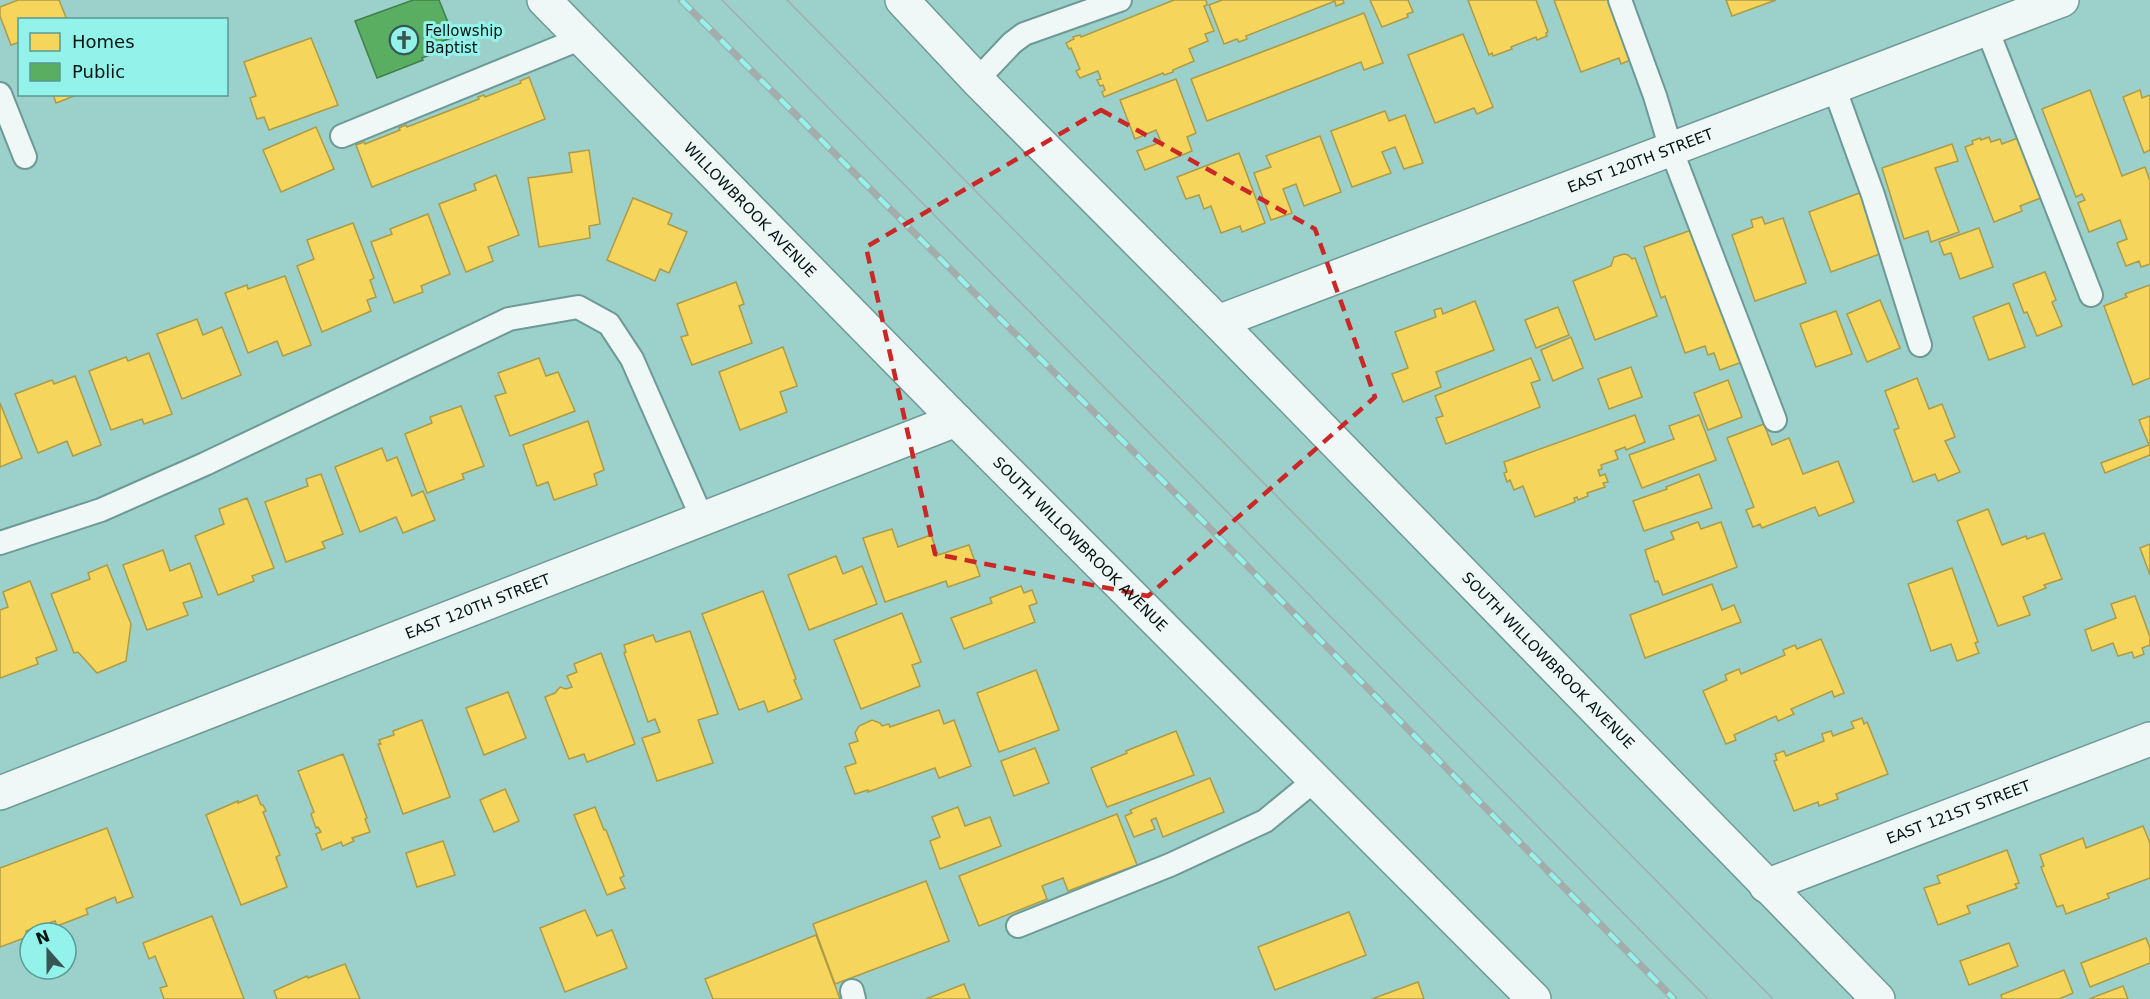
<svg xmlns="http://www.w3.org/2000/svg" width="2150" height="999" viewBox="0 0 2150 999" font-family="'DejaVu Sans',sans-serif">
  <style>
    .homes { fill: #f6d55c; stroke: #ad9b46; stroke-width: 1.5 }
    .public { fill: #5aae61; stroke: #40804a; stroke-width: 1.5 }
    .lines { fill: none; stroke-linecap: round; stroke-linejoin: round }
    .lane-casing { stroke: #6e9a96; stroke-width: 26 }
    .street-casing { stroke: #6e9a96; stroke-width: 36 }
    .lane { stroke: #f0f8f7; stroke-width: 22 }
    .street { stroke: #f0f8f7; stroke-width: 33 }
    .tram { stroke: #a3adac; stroke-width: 1.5 }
    .rail-casing { stroke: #a3adac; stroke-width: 7 }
    .rail { stroke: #93f3ea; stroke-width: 4.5; stroke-dasharray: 14; stroke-linecap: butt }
    .marked { fill: none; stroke: #cb2727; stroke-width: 4.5; stroke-dasharray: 12 8; stroke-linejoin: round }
    .labels { text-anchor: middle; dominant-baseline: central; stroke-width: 6; stroke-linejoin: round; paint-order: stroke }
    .poi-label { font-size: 15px; fill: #021513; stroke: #93f3ea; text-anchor: start }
    .street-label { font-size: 15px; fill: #021513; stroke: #93f3ea }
  </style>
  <rect width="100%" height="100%" fill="#9bd0cb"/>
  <g class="homes">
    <polygon points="18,0 59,0 67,20 20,20 20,42 11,45 0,16 0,7"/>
    <polygon points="1174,0 1206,0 1207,5 1204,6 1214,31 1205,34 1208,41 1189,49 1194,61 1173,70 1173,72 1164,75 1163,73 1104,97 1102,92 1105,90 1103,85 1100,86 1097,80 1101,79 1098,71 1080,78 1076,71 1080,69 1071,48 1069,49 1066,43 1074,39 1073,37 1080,35 1081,37"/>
    <polygon points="1222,0 1343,0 1344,3 1336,6 1335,1 1246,36 1247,39 1239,42 1237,39 1224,44 1209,5"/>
    <polygon points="1370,0 1408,0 1413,12 1407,14 1408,17 1382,27"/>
    <polygon points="1468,0 1536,0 1548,32 1546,33 1547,36 1537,40 1536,37 1511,47 1512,49 1493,56 1492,53 1489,55"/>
    <polygon points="1554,0 1612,0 1635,58 1621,64 1619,58 1581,72"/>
    <polygon points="1726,0 1776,0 1732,16"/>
    <polygon points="1364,13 1383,63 1364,70 1361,62 1207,121 1191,79"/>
    <polygon points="1463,34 1493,107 1477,114 1474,108 1435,123 1408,55"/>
    <polygon points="311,38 338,105 269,130 264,117 257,119 250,98 256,96 244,62"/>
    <polygon points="529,77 545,119 372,187 356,145 364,142 365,144 400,130 399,128 406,125 407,127 479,99 478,97 484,95 485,97 521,83 520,81"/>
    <polygon points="1176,79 1196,133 1187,137 1192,151 1145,170 1137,151 1161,142 1156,130 1135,139 1120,100"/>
    <polygon points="2090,90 2122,176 2145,167 2150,181 2150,264 2141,267 2139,261 2126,266 2117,243 2127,239 2120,220 2089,232 2078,203 2085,200 2082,194 2076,197 2042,109"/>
    <polygon points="2140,90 2142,98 2150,95 2150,150 2144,153 2123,97"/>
    <polygon points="53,94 79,94 56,103"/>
    <polygon points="1385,111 1389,121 1405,115 1423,163 1404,169 1395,147 1382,152 1391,173 1352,187 1331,131"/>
    <polygon points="316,127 334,169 281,192 263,150"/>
    <polygon points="1320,136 1341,192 1304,206 1296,184 1283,189 1292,213 1271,220 1254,173 1271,167 1266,156"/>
    <polygon points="2023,136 2046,196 2020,206 2022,211 1994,222 1965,147 1973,144 1972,141 1980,138 1981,140 1989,137 1991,142 2000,139 2002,144"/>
    <polygon points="1952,144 1958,161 1935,168 1959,232 1931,242 1928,231 1904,239 1882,168"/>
    <polygon points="589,150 600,224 589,226 590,238 539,247 528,178 572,172 569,153"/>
    <polygon points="1239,153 1265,223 1242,232 1240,226 1221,233 1211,206 1204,209 1199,195 1186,199 1177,177"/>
    <polygon points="496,175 519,235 488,247 493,261 466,272 439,204 476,190 474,184"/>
    <polygon points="1862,192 1885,252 1831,272 1809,212"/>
    <polygon points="633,198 672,214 668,224 687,232 669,273 660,269 655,281 607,260"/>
    <polygon points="428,214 450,274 421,286 423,292 394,303 371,242 392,234 390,229"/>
    <polygon points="1762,217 1765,224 1783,218 1806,283 1755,301 1732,235 1753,227 1751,220"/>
    <polygon points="353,223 374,278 370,280 376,297 367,300 371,311 322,332 297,266 314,259 307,240"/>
    <polygon points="1697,228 1745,361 1720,370 1714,353 1708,355 1705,346 1685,353 1665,296 1661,298 1644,247"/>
    <polygon points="1979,228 1993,267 1960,279 1951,253 1944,255 1939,242"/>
    <polygon points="1624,254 1628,255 1632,259 1635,258 1657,316 1595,340 1573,281 1611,266 1614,257"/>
    <polygon points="2045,272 2056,300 2052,302 2062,326 2037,336 2027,312 2024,313 2013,284"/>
    <polygon points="285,276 311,345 283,356 277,341 248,353 225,293 247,285 248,289"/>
    <polygon points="736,282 744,304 739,306 752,343 692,365 681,337 688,335 677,304"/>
    <polygon points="2150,285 2150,378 2133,385 2104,306 2127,297 2125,294"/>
    <polygon points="1880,300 1900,348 1867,362 1847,314"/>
    <polygon points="1475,301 1494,350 1436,372 1441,387 1403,402 1392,374 1408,368 1395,332 1436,317 1434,310 1441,308 1443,314"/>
    <polygon points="2009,303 2025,347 1989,360 1973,317"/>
    <polygon points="1558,307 1569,335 1536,348 1525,320"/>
    <polygon points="1836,311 1852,354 1816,367 1800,324"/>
    <polygon points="197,319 203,335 222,327 241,375 182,399 157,334"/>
    <polygon points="1571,337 1583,368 1553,381 1541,350"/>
    <polygon points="783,347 797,386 780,392 787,412 740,430 719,372"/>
    <polygon points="149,353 172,414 144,424 142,419 111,430 89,371 126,357 128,361"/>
    <polygon points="539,358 546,376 558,372 575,411 510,436 495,396 506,393 498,373"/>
    <polygon points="1531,358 1540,380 1531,383 1540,407 1446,444 1436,418 1443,416 1435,396"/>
    <polygon points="1631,367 1642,397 1609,409 1598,379"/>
    <polygon points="75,376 101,445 73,456 67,441 38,453 15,394 52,380 54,384"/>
    <polygon points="1917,378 1929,409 1942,404 1955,437 1945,441 1960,472 1938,481 1935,474 1913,482 1894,430 1899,428 1885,391"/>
    <polygon points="1728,380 1742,417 1708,430 1694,393"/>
    <polygon points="0,403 22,458 0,467"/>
    <polygon points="461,406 484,466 462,474 464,479 427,493 405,434 432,423 430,417"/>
    <polygon points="1635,415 1645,442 1626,450 1625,447 1615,451 1618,459 1601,465 1602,469 1598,470 1600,476 1605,474 1608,482 1603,483 1605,487 1587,493 1588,496 1578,500 1577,497 1574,498 1575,502 1535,517 1523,486 1514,490 1510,480 1507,482 1504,473 1507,472 1504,462"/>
    <polygon points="1699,415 1716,460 1642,488 1629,455 1674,439 1669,426"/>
    <polygon points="2150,416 2150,455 2105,473 2101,463 2149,445 2139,420"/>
    <polygon points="588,421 604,470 594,474 597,485 554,500 548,482 537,486 523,445"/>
    <polygon points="1764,424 1772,445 1789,438 1803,474 1838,461 1854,502 1819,516 1815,507 1762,528 1760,524 1753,527 1746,510 1754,507 1727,438"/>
    <polygon points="382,448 387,461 397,457 412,496 423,491 435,520 403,533 396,517 360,532 335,467"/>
    <polygon points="321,474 343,534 322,542 325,548 286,562 265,502 308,486 306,479"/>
    <polygon points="1699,474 1712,508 1644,531 1633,501 1667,489 1666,487"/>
    <polygon points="247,498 274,568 252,576 254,581 218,595 195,536 224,524 219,509"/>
    <polygon points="1988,509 2002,545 2026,536 2027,539 2044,533 2062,579 2044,585 2046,588 2023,597 2030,615 1998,626 1957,521"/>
    <polygon points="1698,522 1701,529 1721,522 1737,567 1663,595 1658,581 1655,582 1645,550 1674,539 1671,532"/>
    <polygon points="892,529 898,547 931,535 938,555 969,545 980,576 948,587 946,581 885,602 863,538"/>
    <polygon points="2150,544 2150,575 2140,548"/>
    <polygon points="163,550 170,571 190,563 202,597 183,603 188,615 147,630 123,565"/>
    <polygon points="836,556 843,574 862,566 877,604 809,630 788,575"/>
    <polygon points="107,565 131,624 126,661 97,673 78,652 74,653 51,594 90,579 88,573"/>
    <polygon points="1952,568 1978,642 1975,643 1979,653 1957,661 1951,644 1931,651 1908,584"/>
    <polygon points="30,581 57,650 36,658 38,664 0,678 0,610 8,607 3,592"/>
    <polygon points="1712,584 1722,610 1734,605 1741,622 1645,658 1630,615"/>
    <polygon points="1021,586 1024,593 1032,590 1037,603 1029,606 1035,622 964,649 951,618 992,603 990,598"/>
    <polygon points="763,591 796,679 794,680 802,699 768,712 764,701 739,710 702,614"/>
    <polygon points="2135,596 2150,637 2150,645 2142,648 2144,654 2134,658 2132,652 2118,656 2113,643 2092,651 2085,630 2116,618 2111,604"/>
    <polygon points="902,613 921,662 912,665 920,686 861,709 834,640"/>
    <polygon points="690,631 718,714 698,720 713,763 657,781 642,738 660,732 655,719 648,722 624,653 626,652 624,645 653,635 656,642"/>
    <polygon points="1821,639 1844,693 1834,697 1832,691 1791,709 1794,714 1778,721 1776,716 1734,735 1736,740 1726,744 1703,691 1727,680 1725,675 1739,669 1741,674 1785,655 1783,650 1795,645 1797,649"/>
    <polygon points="601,653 635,744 587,762 584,754 569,759 545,697 555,693 560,687 566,689 572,687 567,676 577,672 574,664"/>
    <polygon points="1036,670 1059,730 999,752 977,693"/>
    <polygon points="508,692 526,738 484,755 466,708"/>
    <polygon points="939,710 944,724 954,720 971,766 939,778 935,768 868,792 868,790 855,794 845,767 856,763 849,744 858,741 855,733 859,726 872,720 880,723 882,726 889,724 890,727"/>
    <polygon points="1862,718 1864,724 1867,722 1888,774 1836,794 1838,799 1819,806 1818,802 1794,811 1774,761 1777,760 1775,754 1784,751 1786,756 1824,741 1822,734 1831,731 1833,736 1854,728 1851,722"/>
    <polygon points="422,720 450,797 403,814 378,744 381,744 379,740 394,735 393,731"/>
    <polygon points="1176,731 1194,775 1107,807 1091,768 1127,753 1126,751"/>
    <polygon points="1035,748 1049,783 1014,796 1001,761"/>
    <polygon points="343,754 367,818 365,819 370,832 352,838 354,841 343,846 341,842 322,850 316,834 321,832 318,827 316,828 311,814 314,812 298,771"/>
    <polygon points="1210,778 1224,812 1163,837 1156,818 1151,820 1155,829 1134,837 1125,816 1132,813 1130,810"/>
    <polygon points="505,789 519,821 494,832 480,800"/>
    <polygon points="257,795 261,805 263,805 266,811 263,812 280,855 276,857 287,887 241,905 206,815 238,801 238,803"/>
    <polygon points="595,807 604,830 606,830 624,876 620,878 625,888 607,895 574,815"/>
    <polygon points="958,807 965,826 990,817 1001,846 940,869 930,841 940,837 932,817"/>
    <polygon points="1117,814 1137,865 1068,891 1063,878 1042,886 1047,899 979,926 959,876"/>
    <polygon points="2143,826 2150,843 2150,878 2107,894 2109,898 2066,914 2063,905 2057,907 2041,867 2044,866 2040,855 2083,838 2086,848"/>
    <polygon points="107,828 133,897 117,903 115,897 86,909 88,914 57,926 55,921 26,931 27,937 0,947 0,868"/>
    <polygon points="443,841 455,875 417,887 406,853"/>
    <polygon points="2007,850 2019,883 2015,884 2017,888 1967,906 1970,913 1938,925 1924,888 1940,883 1937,876"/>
    <polygon points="926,881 949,941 835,984 813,924"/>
    <polygon points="585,910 597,936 612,930 627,968 565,992 540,928"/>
    <polygon points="1349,912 1366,955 1275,990 1258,947"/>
    <polygon points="212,916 244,999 164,999 160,988 167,986 155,956 149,959 143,943"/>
    <polygon points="816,935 840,999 713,999 705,979"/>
    <polygon points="2146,938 2150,948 2150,963 2090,987 2081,963"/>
    <polygon points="2009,943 2018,966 1969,985 1960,961"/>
    <polygon points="345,964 360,999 277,999 274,991 307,976 308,978"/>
    <polygon points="2064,970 2073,993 2059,999 2002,999 2001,995"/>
    <polygon points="1418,982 1424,999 1372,999"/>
    <polygon points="964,984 970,999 926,999"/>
    <polygon points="2123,986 2128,999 2089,999"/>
  </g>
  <polygon class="public" points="413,0 439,0 454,37 440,42 443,50 422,58 423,60 377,78 355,21"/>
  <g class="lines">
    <g class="lane-casing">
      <g id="lane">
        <polyline points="1620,0 1655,96 1671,149 1775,420"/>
        <polyline points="1987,29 2091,295"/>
        <polyline points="977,80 1012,43 1024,34 1120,0"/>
        <polyline points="1834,87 1873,195 1920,345"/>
        <polyline points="0,94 25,157"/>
        <polyline points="342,136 582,38"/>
        <polyline points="0,543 101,510 205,464 509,319 578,307 609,324 632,359 702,518"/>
        <polyline points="1018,926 1170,865 1265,821 1315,780"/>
        <polyline points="852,991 854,999"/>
      </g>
    </g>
    <g class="street-casing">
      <g id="street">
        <path id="s1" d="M544,0L956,420L1534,999"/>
        <path id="s2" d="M902,0L977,80L1218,322L1878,999"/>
        <path id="s3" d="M1218,322L2062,0"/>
        <path id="s4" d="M0,793L956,420"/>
        <path id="s5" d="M1766,886L2150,739"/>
      </g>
    </g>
    <use href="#lane" class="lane"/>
    <use href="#street" class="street"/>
    <g class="tram">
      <polyline points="722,0 1708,999"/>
      <polyline points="787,0 1773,999"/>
    </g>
    <g class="rail-casing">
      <polyline id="rail" points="681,0 1194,512 1674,999"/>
    </g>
    <use href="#rail" class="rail"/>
  </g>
  <path class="marked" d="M1101,110L1315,229L1375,397L1148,596L935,554L866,247Z"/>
  <defs>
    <g id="church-ring" transform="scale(1.5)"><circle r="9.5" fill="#93f3ea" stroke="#385653" stroke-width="1.5"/><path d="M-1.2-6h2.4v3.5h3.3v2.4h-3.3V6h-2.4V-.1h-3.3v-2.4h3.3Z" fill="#385653"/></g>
  </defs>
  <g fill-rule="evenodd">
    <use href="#church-ring" x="404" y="40"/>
  </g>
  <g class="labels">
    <g class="poi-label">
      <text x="425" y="31">Fellowship<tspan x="425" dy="17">Baptist</tspan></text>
    </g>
    <g class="street-label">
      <text stroke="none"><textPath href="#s3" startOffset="452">EAST 120TH STREET</textPath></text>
      <text stroke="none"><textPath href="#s1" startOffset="294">WILLOWBROOK AVENUE</textPath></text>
      <text stroke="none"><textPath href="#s1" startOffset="764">SOUTH WILLOWBROOK AVENUE</textPath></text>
      <text stroke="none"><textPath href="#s4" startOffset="513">EAST 120TH STREET</textPath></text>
      <text stroke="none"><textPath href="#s2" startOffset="924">SOUTH WILLOWBROOK AVENUE</textPath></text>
      <text stroke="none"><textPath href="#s5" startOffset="206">EAST 121ST STREET</textPath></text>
    </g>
  </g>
  <rect x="18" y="18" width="210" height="78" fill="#93f3ea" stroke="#599a94" stroke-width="1.5"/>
  <rect x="30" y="33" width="30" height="18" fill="#f6d55c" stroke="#599a94" stroke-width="1.5"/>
  <text x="72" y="48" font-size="18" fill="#021513">Homes</text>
  <rect x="30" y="63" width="30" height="18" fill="#5aae61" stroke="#599a94" stroke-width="1.5"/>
  <text x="72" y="78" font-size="18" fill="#021513">Public</text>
  <g transform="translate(48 951) rotate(339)"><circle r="28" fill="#93f3ea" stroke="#599a94" stroke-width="1.5"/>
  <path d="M0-4.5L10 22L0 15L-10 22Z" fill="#385653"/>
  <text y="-9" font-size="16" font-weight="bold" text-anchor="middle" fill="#021513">N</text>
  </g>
</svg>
